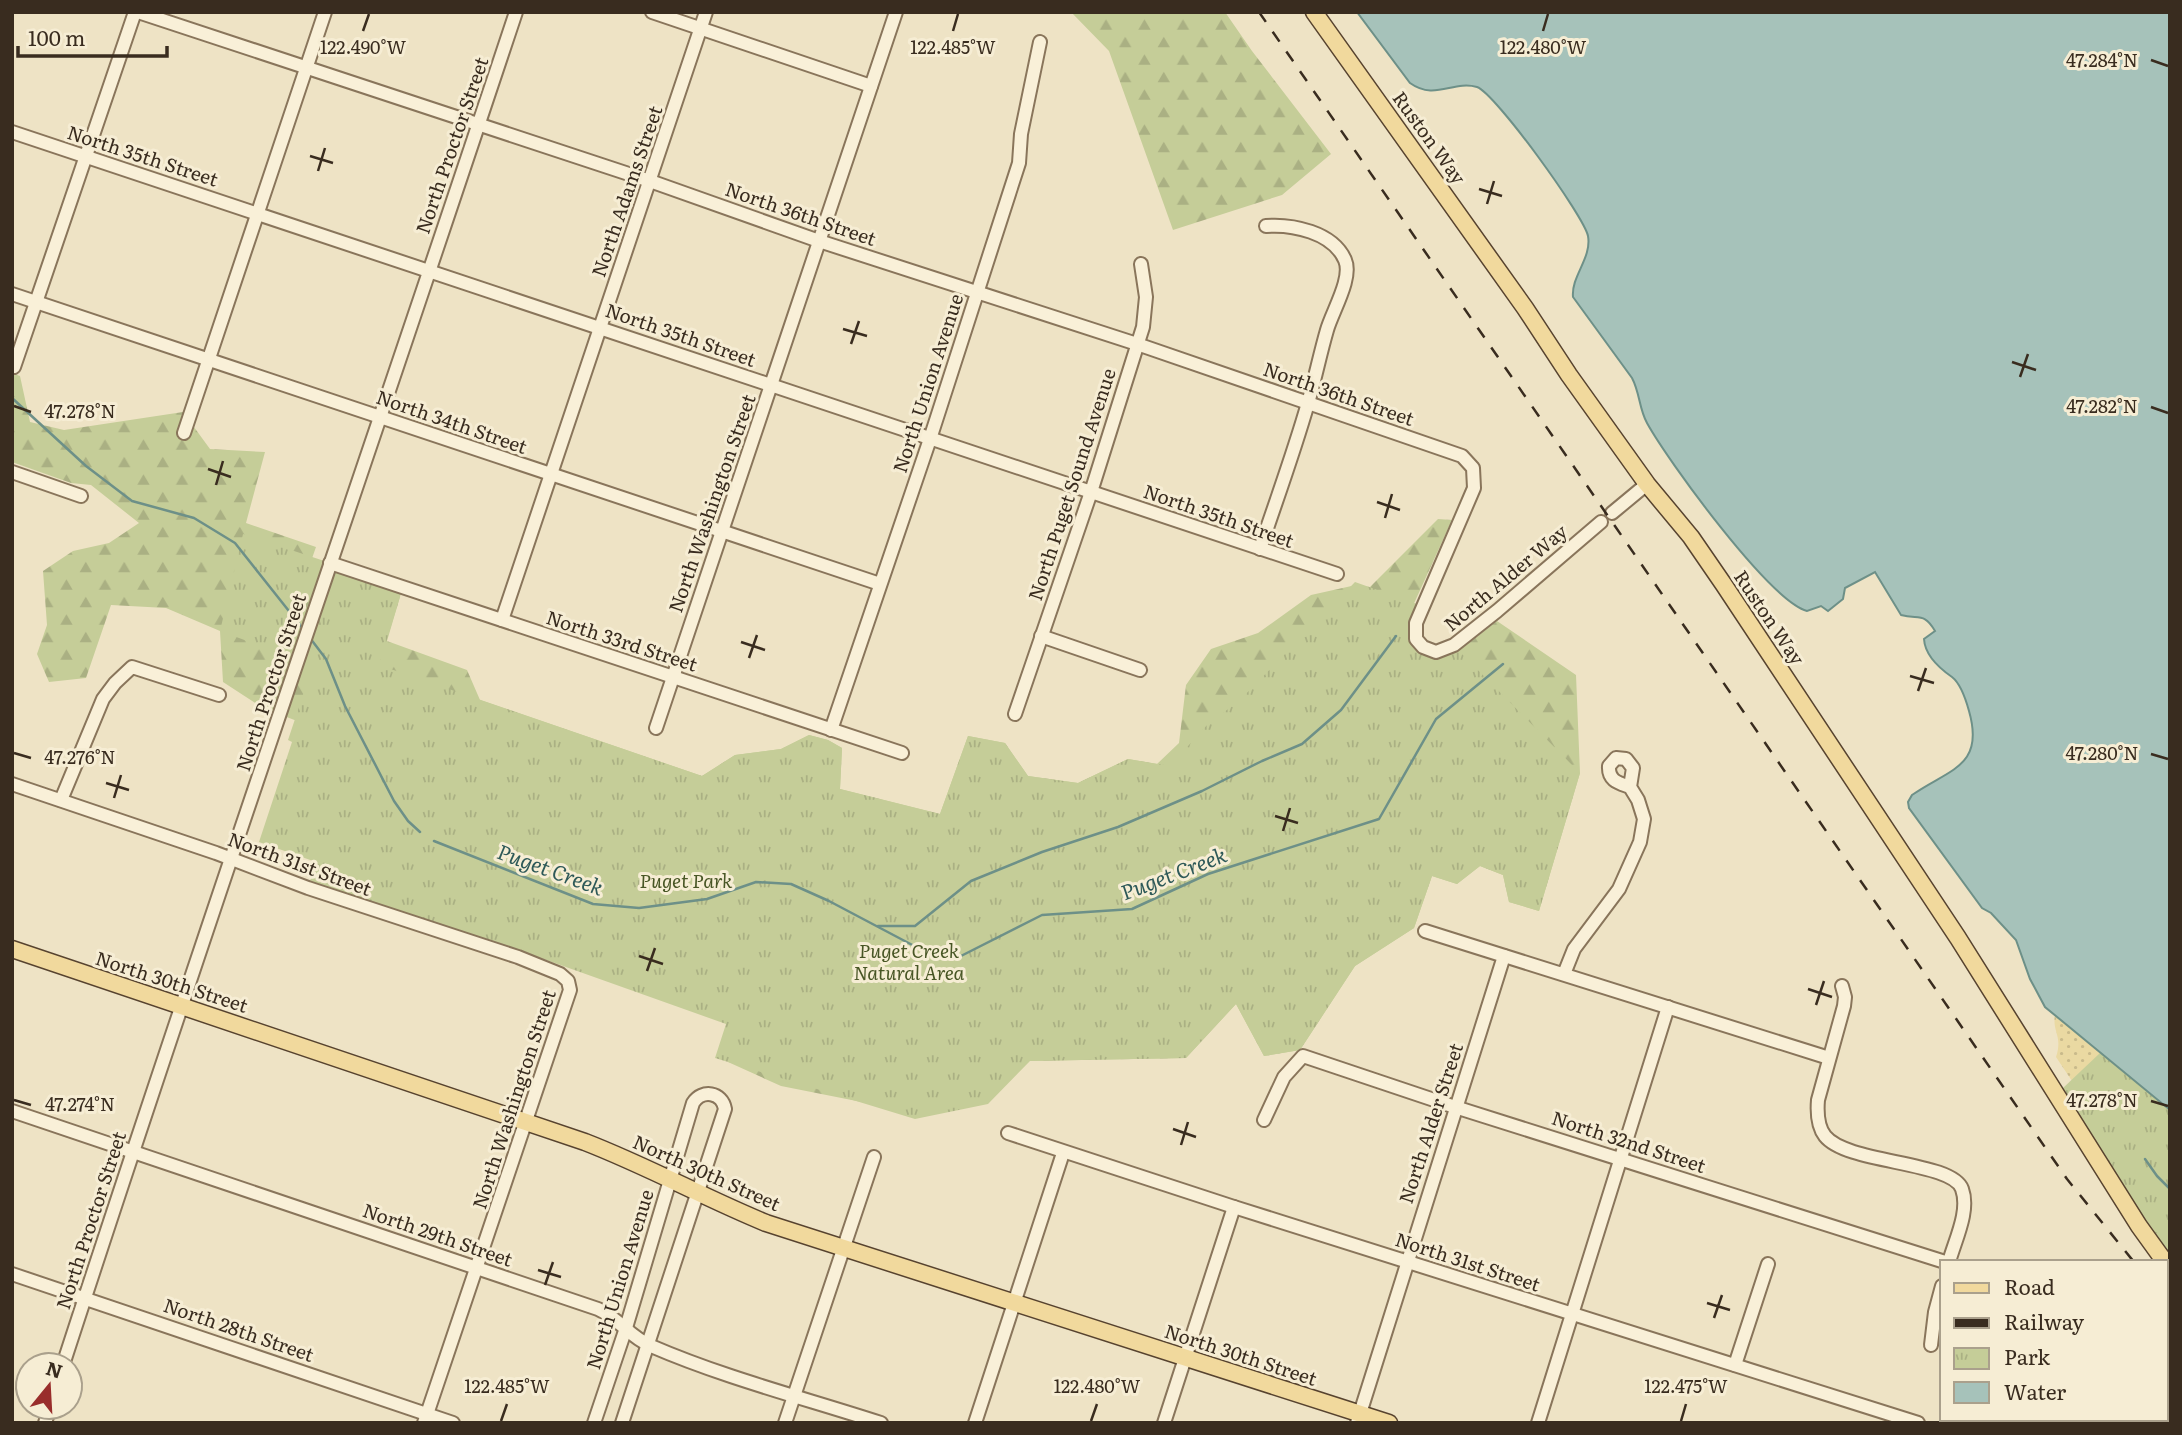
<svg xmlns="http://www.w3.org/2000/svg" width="2182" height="1435" viewBox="0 0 2182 1435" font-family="Literata,serif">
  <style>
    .forest { fill: url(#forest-firs) }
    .sand { fill: url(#sand-dots) }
    .park { fill: url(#park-tufts) }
    .water { fill: #a6c2ba; stroke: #6d9088; stroke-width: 2 }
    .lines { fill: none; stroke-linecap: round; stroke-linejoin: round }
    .stream { stroke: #6d9088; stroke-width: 2.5 }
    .minor-casing { stroke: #89755b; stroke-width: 16 }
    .major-casing { stroke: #57432f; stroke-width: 19 }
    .minor { stroke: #f9f0d8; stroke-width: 12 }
    .major { stroke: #f1d99d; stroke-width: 16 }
    .rail { stroke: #392c1f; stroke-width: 2.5; stroke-dasharray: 12 12; stroke-linecap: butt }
    .ticks { fill: none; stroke: #392c1f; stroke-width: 2.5 }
    .labels { text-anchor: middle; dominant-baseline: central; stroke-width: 6; stroke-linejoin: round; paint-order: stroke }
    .street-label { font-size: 19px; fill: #392c1f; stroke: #f6edd4 }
    .park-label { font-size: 19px; font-style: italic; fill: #485625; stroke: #f6edd4 }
    .water-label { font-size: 21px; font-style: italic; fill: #2e5958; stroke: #f6edd4 }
    .ticks-label { font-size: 18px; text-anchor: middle; fill: #392c1f; stroke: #f6edd4; stroke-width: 6; stroke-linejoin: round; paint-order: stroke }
  </style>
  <defs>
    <pattern id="forest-firs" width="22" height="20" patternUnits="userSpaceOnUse" patternTransform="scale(1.75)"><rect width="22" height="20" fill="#c5cd98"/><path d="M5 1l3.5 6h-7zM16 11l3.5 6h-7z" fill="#aab083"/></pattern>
    <pattern id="sand-dots" width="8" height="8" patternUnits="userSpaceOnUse" patternTransform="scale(1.75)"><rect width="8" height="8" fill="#ead9a2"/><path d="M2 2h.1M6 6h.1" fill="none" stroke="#c9ba8b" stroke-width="1.8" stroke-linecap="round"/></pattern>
    <pattern id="park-tufts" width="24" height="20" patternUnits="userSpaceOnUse" patternTransform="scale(1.75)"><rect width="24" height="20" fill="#c5cd98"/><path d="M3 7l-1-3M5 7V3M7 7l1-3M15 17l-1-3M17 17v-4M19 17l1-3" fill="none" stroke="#aab083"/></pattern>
  </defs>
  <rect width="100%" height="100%" fill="#eee3c5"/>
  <g class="forest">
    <polygon points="1071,12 1225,12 1252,51 1331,154 1282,195 1173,230 1109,51"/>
    <polygon points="12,373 20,376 30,422 64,430 183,412 210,449 265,452 246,523 316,547 309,567 400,597 387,641 467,670 480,700 702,776 735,755 781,749 809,735 828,740 842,748 840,789 940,814 968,736 1005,743 1028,776 1078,783 1128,759 1157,764 1179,743 1186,685 1211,649 1258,633 1311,595 1356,585 1370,587 1438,519 1452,520 1406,621 1404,636 1448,659 1497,621 1576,675 1580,773 1539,911 1509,902 1503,875 1480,866 1457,884 1432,876 1414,928 1355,966 1300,1050 1264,1056 1236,1004 1186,1058 1029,1061 912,1112 781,1086 728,1062 747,1024 312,876 349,762 339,737 263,708 223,682 220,631 166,608 111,605 86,678 49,682 37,654 47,625 43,571 73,551 109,543 139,523 91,485 71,483 12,462"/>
  </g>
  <path class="sand" d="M2055,1014L2170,1110L2098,1120L2056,1057C2063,1035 2052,1033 2055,1014Z"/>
  <g class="park">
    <polygon points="243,534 403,587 379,665 702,776 735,755 781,749 809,735 828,740 842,748 840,789 940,814 968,736 1005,743 1028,776 1078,783 1128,759 1170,766 1208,724 1239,701 1355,582 1417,604 1413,616 1414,643 1456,648 1580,773 1539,911 1509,902 1503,875 1480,866 1457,884 1432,876 1414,928 1355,966 1300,1050 1264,1056 1236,1004 1186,1058 1030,1061 988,1104 915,1119 715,1058 726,1024 521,951 310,881 316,862 259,842 292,742 288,740 313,665 220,631"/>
    <polygon points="2100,1053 2170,1110 2170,1254 2145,1221 2063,1088"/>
  </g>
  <path class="water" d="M1357,12H2170V1110L2045,1007L2030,979L2016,940L1991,913L1982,908L1909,808L1908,802L1912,795C1949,769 1985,767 1969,711C1966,700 1961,684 1952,677C1939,668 1925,656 1924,639L1935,631C1924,612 1919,620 1901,615L1875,572L1845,588L1843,599L1828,611L1821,606L1807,611C1769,600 1668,461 1647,423C1639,409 1640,393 1632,378L1573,297C1571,276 1592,258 1588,236C1584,216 1495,93 1477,87C1453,80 1435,101 1410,83Z"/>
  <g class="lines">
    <g class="stream">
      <polyline points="12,398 86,466 132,501 194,518 235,543 304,630"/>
      <polyline points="310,638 326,659 345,706 394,801 408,821 420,832"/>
      <polyline points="434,841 593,904 639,908 707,899 756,882 791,884 829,901 918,948 957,958 1042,915 1132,909 1208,874 1379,819 1436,719 1503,664"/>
      <polyline points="878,926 915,926 971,881 1042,852 1118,827 1202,791 1262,761 1302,744 1341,710 1396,636"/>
      <polyline points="2145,1159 2157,1176 2170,1189"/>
    </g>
    <g class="minor-casing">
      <g id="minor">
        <polyline points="138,12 650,181 819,241 1137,344 1462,456 1473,468 1474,488 1416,623 1416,639 1423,647 1436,652 1454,645 1497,611 1601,522"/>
        <polyline points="652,12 871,86"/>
        <polyline points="12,132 1337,574"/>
        <polyline points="12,294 880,584"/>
        <polyline points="14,367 135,12"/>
        <polyline points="184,433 325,12"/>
        <polyline points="12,472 81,496"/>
        <polyline points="1612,513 1647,484"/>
        <path d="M1260,549C1276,501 1294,452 1308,403C1315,379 1320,354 1327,330C1332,312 1353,278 1345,260C1333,232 1292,224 1266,226"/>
        <polyline points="330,563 902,753"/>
        <polyline points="502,620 706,12"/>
        <polyline points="1041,636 1140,670"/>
        <polyline points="1015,714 1091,492 1143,327 1146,297 1141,264"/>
        <polyline points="656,728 896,12"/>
        <polyline points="831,730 930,439 1019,163 1021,134 1040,42"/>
        <polyline points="12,784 216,853 308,888 518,957 560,974 568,981 570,990 424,1423"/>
        <polyline points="61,800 103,699 115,683 132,667 219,695"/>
        <polyline points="1425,931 1829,1058"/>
        <path d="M1564,974L1574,949L1619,889L1640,842L1644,819L1638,800L1630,787L1633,768L1626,759L1616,758L1609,766C1608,781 1619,783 1630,787"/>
        <path d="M1842,986L1845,997L1844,1006L1818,1100C1817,1112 1818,1127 1825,1136C1847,1164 1952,1161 1962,1189C1970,1211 1955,1240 1949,1262"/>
        <path d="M12,1111L598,1309C620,1319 628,1336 651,1346C725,1378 804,1398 881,1423"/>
        <polyline points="1264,1120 1284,1077 1303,1056 1455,1107 1945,1262"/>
        <polyline points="1008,1133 1234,1207 1918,1423"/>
        <polyline points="12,1274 453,1423"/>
        <polyline points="1931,1345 1935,1312 1942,1286"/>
        <polyline points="2166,1349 2170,1352"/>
        <path d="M63,1365C210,912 366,464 516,12"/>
        <polyline points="1735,1365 1768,1264"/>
        <polyline points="45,1423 50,1407"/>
        <path d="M594,1423L625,1331L693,1103C702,1089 722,1092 725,1109L622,1423"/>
        <polyline points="785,1423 874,1157"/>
        <polyline points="975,1423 1063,1153"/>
        <polyline points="1164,1423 1234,1207"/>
        <polyline points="1357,1423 1504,956"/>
        <polyline points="1538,1423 1668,1007"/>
        <polyline points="2082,1423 2083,1419"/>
      </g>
    </g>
    <g class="major-casing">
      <g id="major">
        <polyline points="1314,12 1525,308 1569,375 1647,484 1691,537 1724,585 1958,938 2139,1226 2165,1262"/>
        <path d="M12,949L585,1142C647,1166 705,1198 766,1223L1389,1423"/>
      </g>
    </g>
    <use href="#minor" class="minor"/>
    <use href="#major" class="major"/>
    <g class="rail">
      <polyline points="1259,12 2067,1179 2134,1262"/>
      <polyline points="2166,1297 2170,1300"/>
    </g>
  </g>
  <path class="ticks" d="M363,31L369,14M953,31L958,14M1543,31L1548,14M2151,60L2168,66M310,156L333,163M318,171L325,148M1479,189L1502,196M1487,204L1494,181M843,329L867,336M851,344L859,321M2012,362L2036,370M2020,377L2028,354M14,406L31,412M2151,407L2168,413M208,469L231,477M216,485L223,461M1377,502L1400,510M1385,518L1392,494M741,642L765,650M749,658L757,635M1910,676L1934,683M1918,691L1926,668M14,753L31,758M2151,754L2168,759M106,783L129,790M114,798L121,775M1275,816L1298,823M1283,831L1290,808M639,956L663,964M647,971L655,948M1808,989L1832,997M1816,1005L1824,981M14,1100L31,1105M2151,1101L2168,1106M1173,1129L1196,1137M1181,1145L1188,1122M538,1270L561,1277M545,1285L553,1262M1707,1303L1730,1310M1714,1318L1722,1295M501,1421L507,1404M1091,1421L1097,1404M1681,1421L1686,1404"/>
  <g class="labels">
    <g class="street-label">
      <text transform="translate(1430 137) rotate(54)">Ruston Way</text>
      <text transform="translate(451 145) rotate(-71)">North Proctor Street</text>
      <text transform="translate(143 155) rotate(18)">North 35th Street</text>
      <text transform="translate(626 191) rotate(-71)">North Adams Street</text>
      <text transform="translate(801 213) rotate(19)">North 36th Street</text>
      <text transform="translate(681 334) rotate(19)">North 35th Street</text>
      <text transform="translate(927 383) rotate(-72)">North Union Avenue</text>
      <text transform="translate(1339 393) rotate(19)">North 36th Street</text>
      <text transform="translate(452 421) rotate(19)">North 34th Street</text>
      <text transform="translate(1071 484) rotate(-72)">North Puget Sound Avenue</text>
      <text transform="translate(711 503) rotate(-71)">North Washington Street</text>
      <text transform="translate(1219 515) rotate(19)">North 35th Street</text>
      <text transform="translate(1505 577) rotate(-40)">North Alder Way</text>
      <text transform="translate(1770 617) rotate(56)">Ruston Way</text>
      <text transform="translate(622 640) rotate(18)">North 33rd Street</text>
      <text transform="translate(270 682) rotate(-72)">North Proctor Street</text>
      <text transform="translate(300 863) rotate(20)">North 31st Street</text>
      <text transform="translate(172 981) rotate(18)">North 30th Street</text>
      <text transform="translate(513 1099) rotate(-72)">North Washington Street</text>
      <text transform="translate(1430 1123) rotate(-72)">North Alder Street</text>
      <text transform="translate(1629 1141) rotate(18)">North 32nd Street</text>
      <text transform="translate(707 1172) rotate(24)">North 30th Street</text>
      <text transform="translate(90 1220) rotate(-72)">North Proctor Street</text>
      <text transform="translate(438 1234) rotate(19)">North 29th Street</text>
      <text transform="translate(1468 1261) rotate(18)">North 31st Street</text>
      <text transform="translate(619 1279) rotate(-73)">North Union Avenue</text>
      <text transform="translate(239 1329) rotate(19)">North 28th Street</text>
      <text transform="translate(1241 1354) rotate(18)">North 30th Street</text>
    </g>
    <g class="park-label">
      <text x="686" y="880">Puget Park</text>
      <text x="909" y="950">Puget Creek<tspan x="909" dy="22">Natural Area</tspan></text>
    </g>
    <g class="water-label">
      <text transform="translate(551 868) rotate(20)">Puget Creek</text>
      <text transform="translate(1173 872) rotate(-21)">Puget Creek</text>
    </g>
  </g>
  <g class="ticks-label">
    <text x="363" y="54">122.490°W</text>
    <text x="953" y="54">122.485°W</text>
    <text x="1543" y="54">122.480°W</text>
    <text x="2102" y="67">47.284°N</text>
    <text x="2102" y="413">47.282°N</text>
    <text x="80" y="418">47.278°N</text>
    <text x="2102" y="760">47.280°N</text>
    <text x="80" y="764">47.276°N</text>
    <text x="2102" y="1107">47.278°N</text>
    <text x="80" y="1111">47.274°N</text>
    <text x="507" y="1393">122.485°W</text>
    <text x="1097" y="1393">122.480°W</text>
    <text x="1686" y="1393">122.475°W</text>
  </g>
  <rect width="2182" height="1435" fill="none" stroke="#392c1f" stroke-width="28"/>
  <rect x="1940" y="1260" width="228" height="161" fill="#f6edd4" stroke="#aaa08c" stroke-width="2"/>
  <rect x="1954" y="1283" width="35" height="10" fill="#f1d99d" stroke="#aaa08c" stroke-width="2"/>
  <text x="2004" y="1295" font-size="21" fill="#392c1f">Road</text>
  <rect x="1954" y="1318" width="35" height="10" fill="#392c1f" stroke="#aaa08c" stroke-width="2"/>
  <text x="2004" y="1330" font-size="21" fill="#392c1f">Railway</text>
  <rect x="1954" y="1348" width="35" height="21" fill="url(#park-tufts)" stroke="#aaa08c" stroke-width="2"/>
  <text x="2004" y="1365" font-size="21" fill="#392c1f">Park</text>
  <rect x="1954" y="1382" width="35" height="21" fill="#a6c2ba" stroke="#aaa08c" stroke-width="2"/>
  <text x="2004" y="1400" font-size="21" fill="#392c1f">Water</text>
  <g transform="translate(49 1386) rotate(18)"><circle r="33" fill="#f6edd4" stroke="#aaa08c" stroke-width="2"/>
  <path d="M0-5L12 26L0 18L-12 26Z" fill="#992d2b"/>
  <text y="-10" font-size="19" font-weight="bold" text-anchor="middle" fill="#392c1f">N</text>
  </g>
  <path d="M18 46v10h149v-10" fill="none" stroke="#392c1f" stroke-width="3.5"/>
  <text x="28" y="46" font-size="21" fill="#392c1f" stroke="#f6edd4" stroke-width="5" paint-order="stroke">100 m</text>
</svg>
